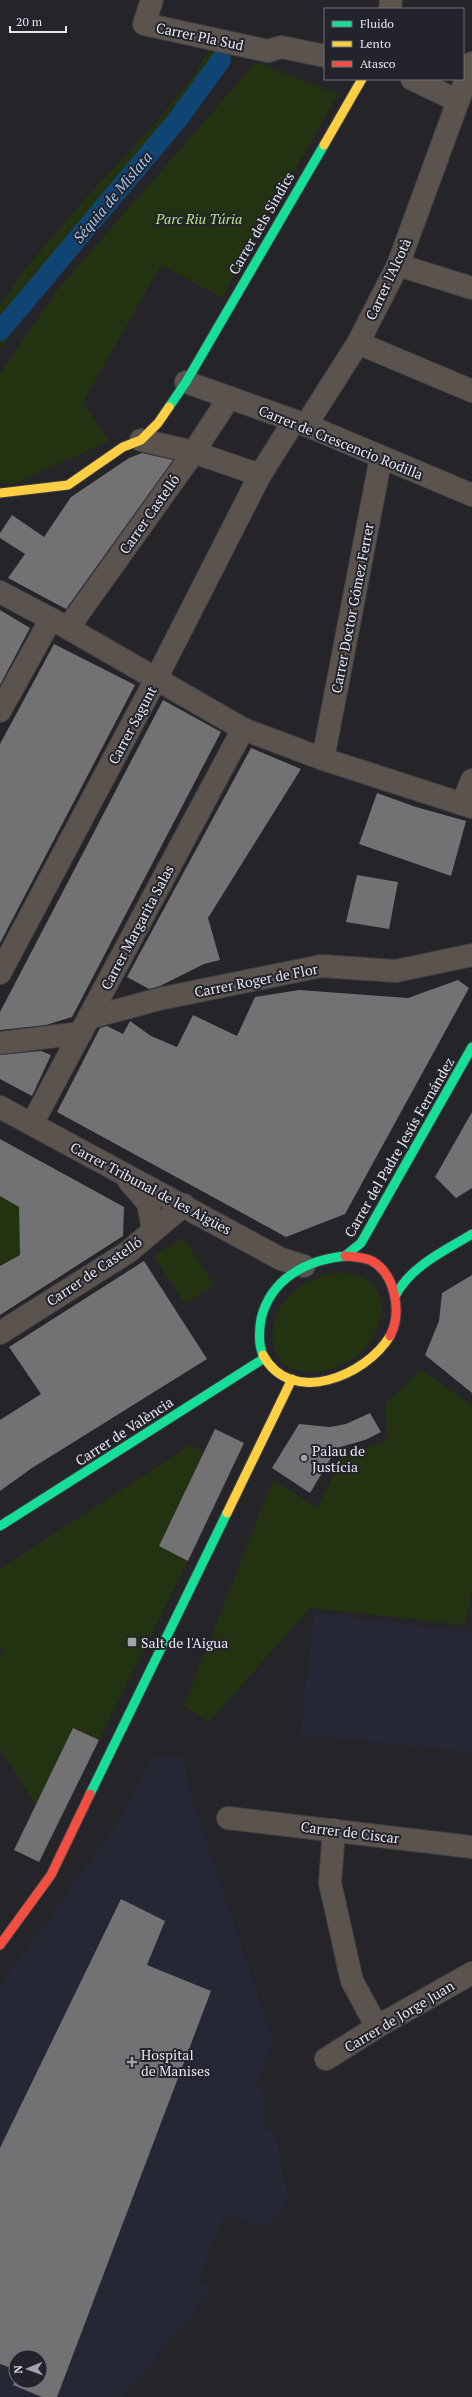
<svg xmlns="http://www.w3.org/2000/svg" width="472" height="2397" viewBox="0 0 472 2397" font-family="'PT Serif',serif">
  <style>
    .built { fill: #262734; fill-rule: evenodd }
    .green { fill: #233210 }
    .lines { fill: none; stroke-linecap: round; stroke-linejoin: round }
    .canal { stroke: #104573; stroke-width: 20 }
    .building { fill: #727275 }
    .street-casing { stroke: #404044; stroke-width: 24 }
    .fast-casing { stroke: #404044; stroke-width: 11 }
    .slow-casing { stroke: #404044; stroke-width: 11 }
    .jam-casing { stroke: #404044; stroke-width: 11 }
    .street { stroke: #5b534e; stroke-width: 22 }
    .fast { stroke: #16e098; stroke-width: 9 }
    .slow { stroke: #ffcf43; stroke-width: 9 }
    .jam { stroke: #f24e42; stroke-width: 9 }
    .poi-dot { fill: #a2a3a8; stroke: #22232b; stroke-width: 1.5 }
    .labels { text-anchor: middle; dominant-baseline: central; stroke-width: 4; stroke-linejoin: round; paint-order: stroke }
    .street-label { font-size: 14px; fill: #e6e7ed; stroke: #22232b }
    .park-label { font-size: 14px; font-style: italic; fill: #b8e687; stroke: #22232b }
    .poi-label { font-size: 14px; fill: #e6e7ed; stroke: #22232b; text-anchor: start }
    .water-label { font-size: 15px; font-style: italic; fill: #9ac4f2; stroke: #22232b }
  </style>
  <rect width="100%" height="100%" fill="#242429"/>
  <g class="built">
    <polygon points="314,1612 472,1633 472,1753 300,1734"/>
    <path d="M155,1754L185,1758L189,1790L273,2040L257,2084L264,2095L263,2129L275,2133L288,2200L265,2227L224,2214L198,2279L211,2291L122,2397H0V1986L114,1829ZM16,2357H40V2381H16Z"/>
  </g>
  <g class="green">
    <polygon points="223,48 235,54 210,92 88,235 21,319 0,349 0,305 25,269 84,200 152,127 195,74 203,59 211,50"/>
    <polygon points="256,62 338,94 222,298 161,265 83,402 109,441 14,484 0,483 0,373 59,288"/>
    <polygon points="0,1196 31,1214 19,1217 20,1255 0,1266"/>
    <polygon points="183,1238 214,1285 185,1304 154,1256"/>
    <path d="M331,1273C418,1268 381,1374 310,1372C264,1371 264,1322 289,1296C301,1283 316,1278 331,1273Z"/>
    <polygon points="421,1370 472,1405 472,1589 465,1625 310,1608 209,1722 184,1706 273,1480 317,1508 344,1455 388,1440 385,1404"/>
    <polygon points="190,1445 204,1452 159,1546 188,1561 99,1740 73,1728 36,1805 0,1749 0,1657 4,1654 0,1647 0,1569"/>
  </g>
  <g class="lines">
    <polyline class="canal" points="0,331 178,119 221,60"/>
  </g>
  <g class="building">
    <polygon points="142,453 173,460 66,609 8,578 25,554 0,538 0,533 12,515 44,537 71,497 129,458"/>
    <polygon points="0,610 30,628 0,685"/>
    <polygon points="54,644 135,685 0,943 0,744"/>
    <polygon points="163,700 221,732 72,1017 46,1025 0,1030 0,1012"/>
    <polygon points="251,748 301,769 208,918 220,960 204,964 160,986 149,989 127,977"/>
    <polygon points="377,793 416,807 466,821 451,876 359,844"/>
    <polygon points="357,875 398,882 389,929 346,922"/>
    <polygon points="458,980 469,988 345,1214 286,1237 57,1112 100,1028 107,1026 123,1034 130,1021 151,1036 177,1047 193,1015 237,1036 255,997 299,990 408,998"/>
    <polygon points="41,1051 51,1055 32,1096 0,1079 0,1055"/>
    <polygon points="472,1112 472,1188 456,1198 435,1177"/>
    <polygon points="0,1139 124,1207 123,1236 0,1315 0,1266 20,1255 19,1207 0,1196"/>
    <polygon points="144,1261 207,1359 32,1468 0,1491 0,1420 41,1394 9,1347"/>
    <polygon points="472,1275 472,1393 425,1355 439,1321 442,1293"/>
    <polygon points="370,1413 381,1432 365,1440 337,1448 310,1493 272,1468 299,1424 330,1427 346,1424"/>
    <polygon points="215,1429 244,1443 188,1561 159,1546"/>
    <polygon points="73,1728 99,1740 39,1862 14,1850"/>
    <polygon points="121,1899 165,1921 147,1965 211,1991 57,2397 42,2397 13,2385 16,2378 16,2381 40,2381 40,2357 16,2357 16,2370 0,2364 0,2148"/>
  </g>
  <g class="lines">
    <g class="street-casing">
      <g id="street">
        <polyline points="152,0 144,24 268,51 281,47 325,56"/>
        <polyline points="390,9 391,0"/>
        <polyline points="412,79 458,101"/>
        <polyline points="398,265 472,288"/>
        <polyline points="358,343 472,391"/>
        <polyline points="186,382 306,425 472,495"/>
        <polyline points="306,425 358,343 398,265 472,63"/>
        <polyline points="141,440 193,452 260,475 294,421"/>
        <polyline points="0,592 68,628 243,729 323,759 472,807"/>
        <polyline points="68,628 191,456 229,398"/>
        <polyline points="0,711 51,619"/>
        <polyline points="323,759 381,457"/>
        <polyline points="462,804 472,780"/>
        <polyline points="0,973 156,679 260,475"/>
        <polyline points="89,1018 159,999 321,966 396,971 472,955"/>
        <polyline points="0,1043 81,1033"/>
        <polyline points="0,1107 281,1259 304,1266"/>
        <polyline points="32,1124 243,729"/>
        <polyline points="129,1181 148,1203 153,1229"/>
        <polyline points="0,1333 128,1252 184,1205"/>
        <polyline points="228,1818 472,1847"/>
        <polyline points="334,1830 330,1883 352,1981 377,2027"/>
        <polyline points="326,2059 380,2025 472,1973"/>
      </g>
    </g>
    <g class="fast-casing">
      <g id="fast">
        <polyline points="169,407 186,382 324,145"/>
        <polyline points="345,1256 361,1243 472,1047"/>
        <path d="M395,1296C412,1265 443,1252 472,1234"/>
        <path d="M263,1355C258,1344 259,1331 261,1319C271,1278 307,1260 345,1256"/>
        <polyline points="0,1526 263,1359"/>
        <polyline points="90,1794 227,1513"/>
      </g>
    </g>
    <g class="slow-casing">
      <g id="slow">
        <polyline points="324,145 362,79"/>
        <polyline points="0,493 68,485 123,447 141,440 158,423 169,407"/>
        <path d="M263,1355C291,1407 366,1376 390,1336"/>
        <polyline points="227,1513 292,1379"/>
      </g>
    </g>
    <g class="jam-casing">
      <g id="jam">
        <path d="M345,1256C354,1257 364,1257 372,1261C396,1275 402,1313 390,1336"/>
        <polyline points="0,1945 51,1875 90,1794"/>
      </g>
    </g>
    <use href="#street" class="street"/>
    <use href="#fast" class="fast"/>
    <use href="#slow" class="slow"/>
    <use href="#jam" class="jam"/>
  </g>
  <g class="poi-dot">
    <circle cx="304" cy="1458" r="4"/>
    <rect x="127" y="1637" width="10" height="10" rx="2"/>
    <path d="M130 2056h4v4h4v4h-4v4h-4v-4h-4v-4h4z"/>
  </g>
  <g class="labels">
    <g class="street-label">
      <text transform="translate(200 36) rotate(12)">Carrer Pla Sud</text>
      <text transform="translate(261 223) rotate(-60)">Carrer dels Sindics</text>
      <text transform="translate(388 279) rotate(-65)">Carrer l'Alcotà</text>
      <text transform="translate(341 442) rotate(22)">Carrer de Crescencio Rodilla</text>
      <text transform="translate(149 514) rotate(-55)">Carrer Castelló</text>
      <text transform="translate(352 608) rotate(-79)">Carrer Doctor Gómez Ferrer</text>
      <text transform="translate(132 725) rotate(-62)">Carrer Sagunt</text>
      <text transform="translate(137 927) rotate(-62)">Carrer Margarita Salas</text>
      <text transform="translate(256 980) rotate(-11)">Carrer Roger de Flor</text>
      <text transform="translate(399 1147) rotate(-60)">Carrer del Padre Jesús Fernández</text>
      <text transform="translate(151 1188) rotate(28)">Carrer Tribunal de les Aigües</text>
      <text transform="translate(94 1271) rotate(-34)">Carrer de Castelló</text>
      <text transform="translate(124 1431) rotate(-33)">Carrer de València</text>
      <text transform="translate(350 1832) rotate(7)">Carrer de Ciscar</text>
      <text transform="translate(399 2016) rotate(-31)">Carrer de Jorge Juan</text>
    </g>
    <g class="park-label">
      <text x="199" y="218">Parc Riu Túria</text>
    </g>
    <g class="poi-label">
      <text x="312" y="1450">Palau de<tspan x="312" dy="16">Justícia</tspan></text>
      <text x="141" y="1642">Salt de l'Aigua</text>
      <text x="141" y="2054">Hospital<tspan x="141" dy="16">de Manises</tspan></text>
    </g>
    <g class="water-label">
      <text transform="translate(112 197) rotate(-50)">Séquia de Mislata</text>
    </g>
  </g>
  <rect x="324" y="8" width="140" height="72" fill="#22232b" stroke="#707179"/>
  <rect x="332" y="21" width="20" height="6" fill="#16e098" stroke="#707179"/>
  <text x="360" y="28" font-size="12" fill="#e6e7ed">Fluido</text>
  <rect x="332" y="41" width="20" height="6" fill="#ffcf43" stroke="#707179"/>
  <text x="360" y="48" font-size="12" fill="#e6e7ed">Lento</text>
  <rect x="332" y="61" width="20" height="6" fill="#f24e42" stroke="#707179"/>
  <text x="360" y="68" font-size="12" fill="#e6e7ed">Atasco</text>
  <g transform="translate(28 2369) rotate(268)"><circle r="19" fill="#22232b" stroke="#707179"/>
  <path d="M0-3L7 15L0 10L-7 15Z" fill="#a2a3a8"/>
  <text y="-6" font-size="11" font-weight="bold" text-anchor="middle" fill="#e6e7ed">N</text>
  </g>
  <path d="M10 26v6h56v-6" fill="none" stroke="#e6e7ed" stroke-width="2"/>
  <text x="16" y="26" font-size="12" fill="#e6e7ed" stroke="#22232b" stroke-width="3" paint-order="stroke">20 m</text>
</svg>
